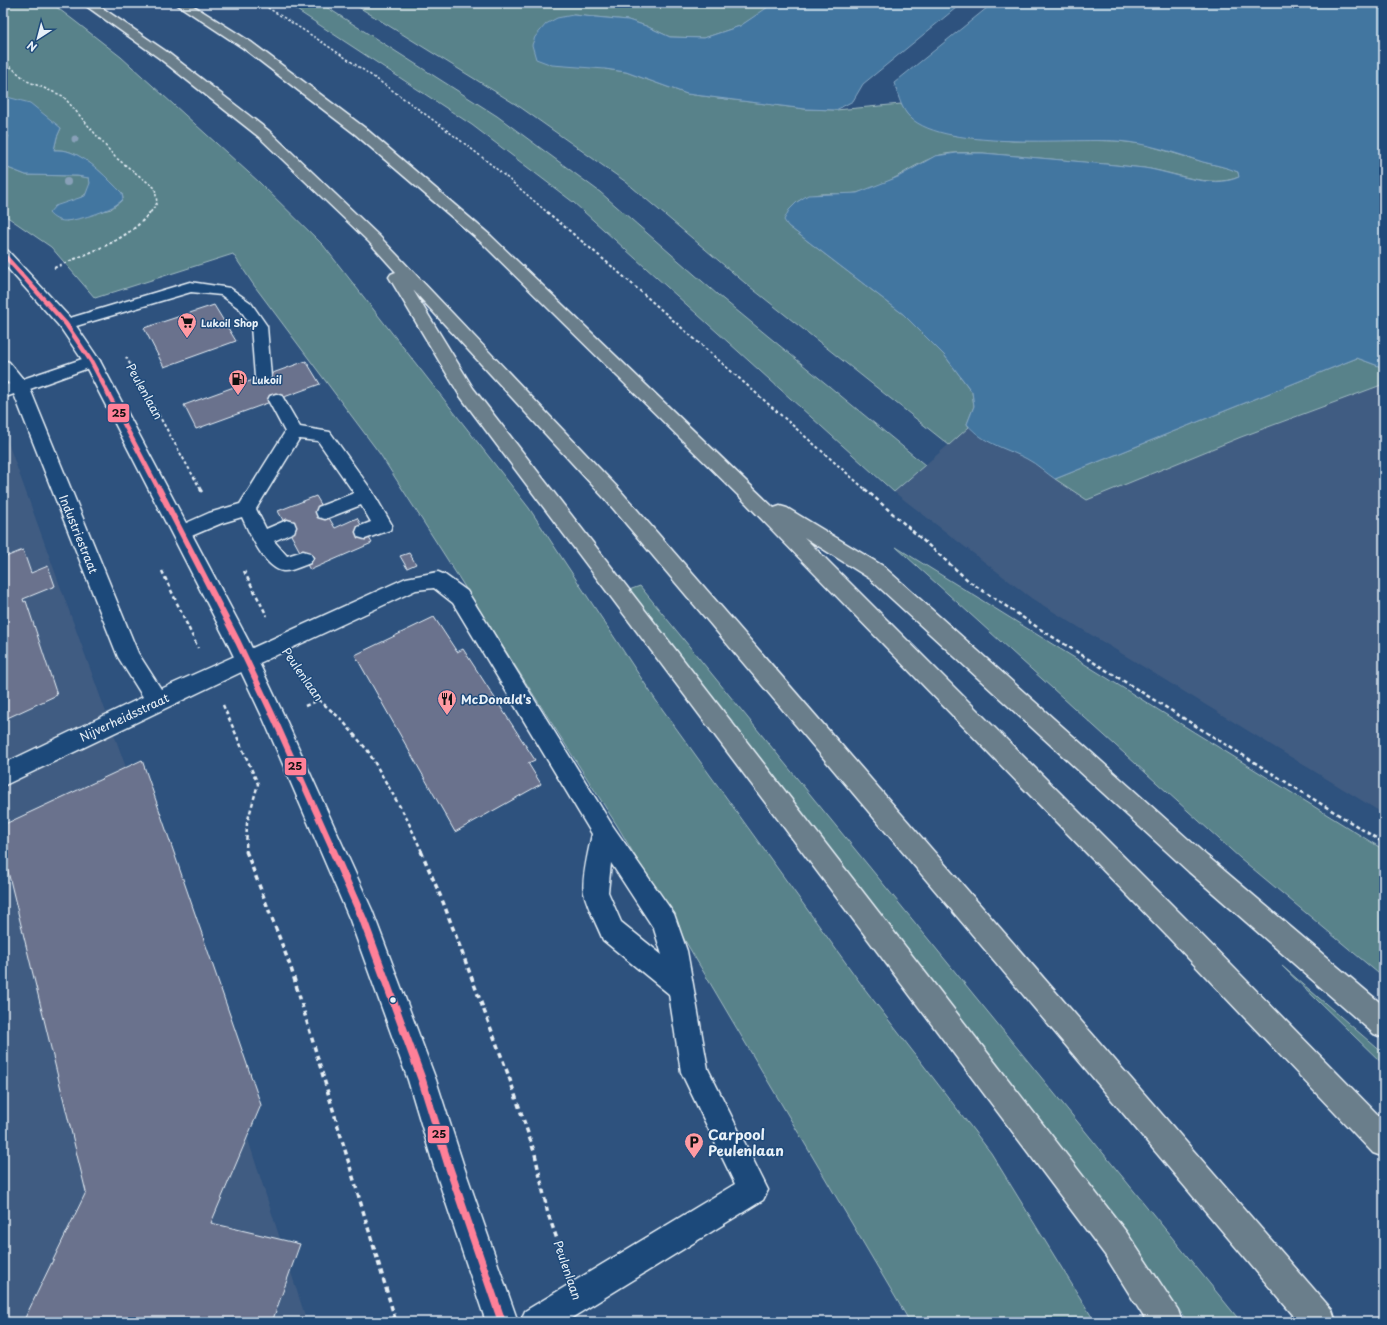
<svg xmlns="http://www.w3.org/2000/svg" width="1387" height="1325" viewBox="0 0 1387 1325" font-family="'Playpen Sans',sans-serif">
  <style>
    .built { fill: #405c82 }
    .green { fill: #58828a; stroke: #a0bac1 }
    .water { fill: #4376a0; stroke: #85a7c3 }
    .building { fill: #6a728d; stroke: #e8f1f8 }
    .lines { fill: none; stroke-linecap: round; stroke-linejoin: round }
    .lane-casing { stroke: #e8f1f8; stroke-width: 3 }
    .street-casing { stroke: #e8f1f8; stroke-width: 3 }
    .secondary-casing { stroke: #e8f1f8; stroke-width: 3 }
    .highway-casing { stroke: #e8f1f8; stroke-width: 3 }
    .path-far3 { stroke: #e8f1f8; stroke-width: 1.5; stroke-dasharray: 2.5 2; stroke-linecap: butt }
    .path-far2 { stroke: #e8f1f8; stroke-width: 2; stroke-dasharray: 3 2.5; stroke-linecap: butt }
    .path-far1 { stroke: #e8f1f8; stroke-width: 2.5; stroke-dasharray: 4 3; stroke-linecap: butt }
    .path { stroke: #e8f1f8; stroke-width: 3.5; stroke-dasharray: 5 4; stroke-linecap: butt }
    .lane { fill: #1f4a7a; fill-rule: evenodd }
    .street { fill: #1f4a7a; fill-rule: evenodd }
    .secondary { fill: #1f4a7a; fill-rule: evenodd }
    .highway { fill: #6b7e8b; fill-rule: evenodd }
    .bus-1-far2-casing { stroke: #1f4a7a; stroke-width: 7 }
    .bus-1-far1-casing { stroke: #1f4a7a; stroke-width: 9 }
    .bus-1-casing { stroke: #1f4a7a; stroke-width: 11 }
    .bus-1-far2 { stroke: #ff8098; stroke-width: 4.5 }
    .bus-1-far1 { stroke: #ff8098; stroke-width: 6 }
    .bus-1 { stroke: #ff8098; stroke-width: 8 }
    .tree { fill: #88a0b8 }
    .bus-dot { fill: #e8f1f8; stroke: #1f4a7a; stroke-width: 1.5 }
    .labels { text-anchor: middle; dominant-baseline: central; stroke-width: 3; stroke-linejoin: round; paint-order: stroke }
    .far-poi-label { font-size: 10px; font-weight: bold; fill: #e8f1f8; stroke: #1f4a7a; text-anchor: start }
    .street-label { font-size: 12px; fill: #e8f1f8; stroke: #1f4a7a }
    .poi-label { font-size: 12px; font-weight: bold; fill: #e8f1f8; stroke: #1f4a7a; text-anchor: start }
    .near-poi-label { font-size: 14px; font-weight: bold; fill: #e8f1f8; stroke: #1f4a7a; text-anchor: start }
    .line-badge { stroke: #1f4a7a; stroke-width: 1.5 }
    .pale-badge-label { font-size: 11px; text-anchor: middle; font-weight: bold; fill: #111 }
  </style>
  <rect width="100%" height="100%" fill="#2e527e"/>
  <filter id="ink" filterUnits="userSpaceOnUse"><feTurbulence type="fractalNoise" baseFrequency=".025" numOctaves="2"/><feDisplacementMap in="SourceGraphic" scale="8" xChannelSelector="R" yChannelSelector="G"/><feConvolveMatrix kernelMatrix="1 2 1 2 8 2 1 2 1" color-interpolation-filters="sRGB"/></filter>
  <g filter="url(#ink)">
    <g class="built">
      <polygon points="1384,384 1384,814 1031,598 894,492 969,427 974,433 993,445 1028,459 1055,479 1241,437"/>
      <polygon points="3,429 140,806 307,1322 3,1322"/>
    </g>
    <g class="green">
      <path d="M3,3H51L76,22L121,57L259,182L323,245L529,508L655,699L864,988L991,1153L1095,1322H910L618,827L380,454L253,284L233,254L95,298L51,247L3,214V166L26,175L77,176L89,178C94,191 83,197 73,201L66,221L111,209L123,199L122,193C108,179 88,158 70,152C65,150 59,150 54,150L57,137L61,128L7,97L3,98Z"/>
      <polygon points="286,3 320,3 497,116 600,192 718,295 925,465 894,492 573,202 472,125"/>
      <path d="M352,3H774L770,7L740,26L704,38L670,37L646,26L628,20L573,15L605,69L626,72L687,94L805,109L836,110L901,104L908,115L952,135L1013,141L1077,140L1118,141L1143,144L1207,163L1228,168L1238,172L1239,177C1209,189 1174,172 1144,168C1090,162 1037,158 983,153C968,153 949,151 934,157C908,167 886,188 856,193C833,197 820,188 797,202L788,226L903,314L945,356L972,392L974,406L967,424L969,427L949,445L745,283L626,182L520,107Z"/>
      <polygon points="1357,358 1384,368 1384,384 1241,437 1087,500 1055,479"/>
      <polygon points="896,547 1384,850 1384,978 1240,858"/>
      <polygon points="640,586 1241,1322 1188,1322 629,590"/>
      <polygon points="1282,966 1384,1054 1384,1065"/>
    </g>
    <g class="water">
      <polygon points="774,3 962,3 863,84 853,101 836,110 805,109 687,94 626,72 605,69 552,65 536,59 532,45 535,37 546,24 557,18 573,15 628,20 646,26 670,37 704,38 740,26"/>
      <path d="M993,3H1384V368L1357,358L1055,479C1046,473 1037,464 1027,459C1006,448 983,444 967,424L974,406L972,392L945,356L903,314L788,226L784,220L789,210L797,202L808,195L857,193L898,177L935,156L957,153H983C1037,158 1090,162 1144,168C1172,172 1211,190 1239,177L1238,172C1226,167 1215,165 1203,162C1175,153 1147,143 1117,141C1071,138 937,152 907,114C900,105 898,94 894,83Z"/>
      <path d="M7,97L30,103L61,128L57,137L54,150C59,150 65,150 70,152C89,158 108,179 122,193L123,199C114,210 80,220 65,221C59,221 53,218 49,213L55,206L85,196L90,183L89,178L77,176L26,175L3,166V149L9,136L3,133V98Z"/>
    </g>
    <g class="building">
      <polygon points="214,305 236,341 164,367 144,328"/>
      <polygon points="306,361 320,384 196,429 184,405"/>
      <polygon points="316,496 335,528 357,518 372,543 310,570 278,511"/>
      <polygon points="23,550 31,573 48,566 55,586 23,599 24,602 26,601 57,695 3,720 3,558"/>
      <polygon points="409,553 416,564 407,568 400,556"/>
      <polygon points="434,617 457,652 463,649 535,760 528,763 541,784 455,832 355,655"/>
      <polygon points="142,760 261,1105 211,1223 300,1244 272,1322 23,1322 86,1192 3,851 3,825"/>
    </g>
    <g class="lines">
      <g class="lane-casing">
        <g id="lane">
          <polygon points="190,282 230,288 251,303 267,326 271,377 269,381 263,382 257,381 255,377 251,326 240,309 221,295 191,292 66,329 60,327 58,324 60,321"/>
          <path d="M276,394L282,396L300,427L330,432L372,491L392,525L390,530L365,539L358,537L356,532L358,527L371,522L361,505L325,519L318,517L316,512L318,507L354,493L318,441L299,439L256,509L266,529L287,520L294,522L296,527L294,532L274,541L287,556L303,551L310,553L313,558L310,563C302,566 290,572 283,571C264,568 249,532 242,517L222,523L182,540L175,538L173,533L175,528L209,513L240,504L285,432L268,400L270,396Z"/>
          <path d="M438,572L445,575L467,591L612,825L674,914L687,951L708,1069L768,1190L763,1200L565,1322H520L525,1311L735,1184L681,1072L669,994L603,940C597,925 588,909 584,893C581,880 589,849 592,834L453,603L434,588L416,590L253,666L246,669L239,666L236,660L239,654L406,578ZM611,863L654,929L662,955L621,922L608,892Z"/>
        </g>
      </g>
      <g class="street-casing">
        <polygon id="street" points="91,356 97,357 100,361 97,365 30,389 138,653 161,689 246,651 254,654 257,660 254,666 3,786 3,764 143,697 118,657 14,394 3,398 3,386 9,384 3,377 3,360 9,362 23,379"/>
      </g>
      <g class="secondary-casing">
        <polygon id="secondary" points="3,249 8,251 72,320 100,361 249,642 285,718 372,910 436,1080 464,1167 518,1322 486,1322 434,1167 408,1080 350,920 263,718 227,642 83,361 60,327 3,263"/>
      </g>
      <g class="highway-casing">
        <g id="highway">
          <polygon points="82,3 95,3 167,52 269,131 379,236 619,489 1332,1310 1336,1322 1299,1322 605,499 413,290 473,388 1127,1233 1178,1310 1182,1322 1147,1322 1105,1255 460,396 389,277 391,274 396,272 369,242 259,137 159,58"/>
          <polygon points="175,3 189,3 251,42 365,128 491,236 774,508 780,506 787,508 883,566 1207,856 1384,1006 1384,1038 1374,1034 1189,872 869,578 804,537 1187,920 1384,1121 1384,1157 1373,1153 1169,938 743,500 481,242 355,134 243,48"/>
        </g>
      </g>
      <g class="path-far3">
        <path d="M260,3C336,49 408,100 478,154C502,173 525,193 548,213"/>
        <polyline points="3,51 5,62 27,81 63,96 115,157 155,188 157,203 150,213"/>
        <polyline points="3,66 5,62"/>
      </g>
      <g class="path-far2">
        <polyline points="547,212 615,269 866,490"/>
        <polyline points="3,222 10,227"/>
        <path d="M54,268C86,253 129,241 150,212"/>
        <polyline points="126,357 201,490"/>
      </g>
      <g class="path-far1">
        <polyline points="200,489 202,492"/>
        <polyline points="865,489 970,582 1040,629 1384,843"/>
        <polyline points="162,571 198,648"/>
        <polyline points="244,571 267,616"/>
        <polyline points="300,670 319,700 341,719 368,751 407,819 422,852"/>
        <polyline points="223,705 258,784 247,823 246,852"/>
        <polyline points="305,706 319,700"/>
      </g>
      <g class="path">
        <polyline points="246,851 291,968 396,1322"/>
        <polyline points="421,851 443,902 508,1074 535,1154 548,1214 565,1261"/>
      </g>
      <use href="#lane" class="lane"/>
      <use href="#street" class="street"/>
      <use href="#secondary" class="secondary"/>
      <use href="#highway" class="highway"/>
      <g class="bus-1-far2-casing">
        <polyline id="bus-1-far2" points="3,254 66,324 91,361 159,490"/>
      </g>
      <g class="bus-1-far1-casing">
        <polyline id="bus-1-far1" points="159,489 238,642 274,718 334,852"/>
      </g>
      <g class="bus-1-casing">
        <polyline id="bus-1" points="333,851 363,919 422,1080 449,1167 502,1322"/>
      </g>
      <use href="#bus-1-far2" class="bus-1-far2"/>
      <use href="#bus-1-far1" class="bus-1-far1"/>
      <use href="#bus-1" class="bus-1"/>
    </g>
    <g class="tree">
      <circle cx="75" cy="139" r="3.5"/>
      <circle cx="67" cy="182" r="4"/>
    </g>
  </g>
  <defs>
    <g id="supermarket-pin" transform="scale(1)"><path d="M0 17L-7.5 6A9.5 9.5 0 1 1 7.5 6Z" fill="#ff9aa2" stroke="#1f4a7a"/><path d="M-6-5.5h2.5l.6 2H6L4.5 2H-2.5L-4.4-4H-6ZM-1.5 3.2a1.3 1.3 0 1 0 .1 0ZM3 3.2a1.3 1.3 0 1 0 .1 0Z" fill="#111"/></g>
    <g id="fuel-pin" transform="scale(1)"><path d="M0 17L-7.5 6A9.5 9.5 0 1 1 7.5 6Z" fill="#ff9aa2" stroke="#1f4a7a"/><path d="M-5.5-6h7V0h2V4h1.3V-2.5L3-4.5l.8-.8L6-3V5H2.5V1h-1V6h-7ZM-4.2-4.7v3.2H.2V-4.7Z" fill="#111"/></g>
    <g id="restaurant-pin" transform="scale(1)"><path d="M0 17L-7.5 6A9.5 9.5 0 1 1 7.5 6Z" fill="#ff9aa2" stroke="#1f4a7a"/><path d="M-5-6h1v4h1v-4h1v4h1v-4h1v5L-1.5 .5V6h-2V.5L-5-1ZM5-6V6H3V1.5H1.5Q1.5-4 5-6Z" fill="#111"/></g>
    <g id="parking-pin" transform="scale(1)"><path d="M0 17L-7.5 6A9.5 9.5 0 1 1 7.5 6Z" fill="#ff9aa2" stroke="#1f4a7a"/><path d="M-3.5-5.5H1a3.5 3.5 0 0 1 0 7H-1V5.5H-3.5ZM-1-3.4V-.6H.8a1.4 1.4 0 0 0 0-2.8Z" fill="#111"/></g>
  </defs>
  <g fill-rule="evenodd">
    <use href="#supermarket-pin" x="187" y="322"/>
    <use href="#fuel-pin" x="238" y="379"/>
    <use href="#restaurant-pin" x="447" y="699"/>
    <use href="#parking-pin" x="694" y="1142"/>
  </g>
  <circle class="bus-dot" cx="393" cy="1000" r="3.5"/>
  <g class="labels">
    <g class="far-poi-label">
      <text x="201" y="322">Lukoil Shop</text>
      <text x="252" y="379">Lukoil</text>
    </g>
    <g class="street-label">
      <text transform="translate(145 391) rotate(61)">Peulenlaan</text>
      <text transform="translate(79 534) rotate(68)">Industriestraat</text>
      <text transform="translate(303 674) rotate(55)">Peulenlaan</text>
      <text transform="translate(124 717) rotate(-25)">Nijverheidsstraat</text>
      <text transform="translate(568 1270) rotate(71)">Peulenlaan</text>
    </g>
    <g class="poi-label">
      <text x="461" y="699">McDonald's</text>
    </g>
    <g class="near-poi-label">
      <text x="708" y="1134">Carpool<tspan x="708" dy="16">Peulenlaan</tspan></text>
    </g>
  </g>
  <g class="line-badge">
    <rect x="107" y="403" width="23" height="20" rx="4" fill="#ff8098"/>
    <rect x="284" y="757" width="23" height="19" rx="4" fill="#ff8098"/>
    <rect x="427" y="1125" width="23" height="19" rx="4" fill="#ff8098"/>
  </g>
  <g class="pale-badge-label">
    <text x="119" y="417">25</text>
    <text x="295" y="770">25</text>
    <text x="439" y="1138">25</text>
  </g>
  <rect width="1387" height="1325" fill="none" stroke="#1f4a7a" stroke-width="16"/>
  <rect x="8" y="8" width="1371" height="1309" fill="none" stroke="#e8f1f8" stroke-width="1.5" filter="url(#ink)"/>
  <g transform="translate(38 38) rotate(216)" stroke="#1f4a7a" stroke-width="3" paint-order="stroke">
  <path d="M0-3L7 15L0 10L-7 15Z" fill="#e8f1f8"/>
  <text y="-6" font-size="11" font-weight="bold" text-anchor="middle" fill="#e8f1f8">N</text>
  </g>
</svg>
